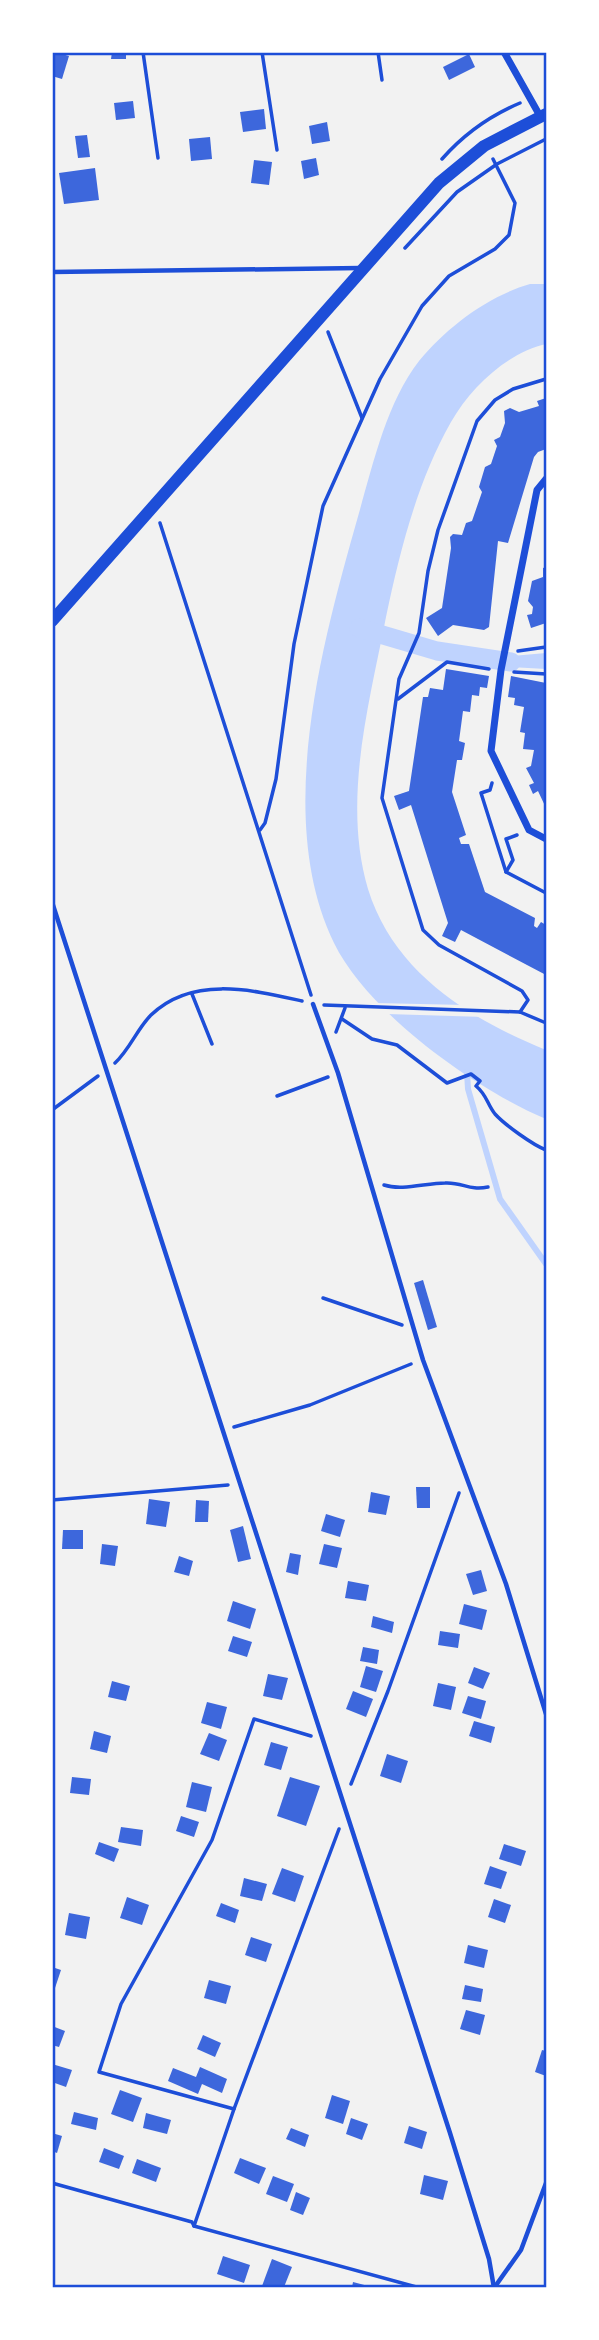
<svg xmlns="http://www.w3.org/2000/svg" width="599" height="2340" viewBox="0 0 599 2340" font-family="Cabin,sans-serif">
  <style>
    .water { fill: #bfd3fe }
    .pier { fill: #f2f2f2 }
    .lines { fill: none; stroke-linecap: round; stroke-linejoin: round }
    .stream { stroke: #bfd3fe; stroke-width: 6 }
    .canal { stroke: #bfd3fe; stroke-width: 19 }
    .building { fill: #3d67dc }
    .path { stroke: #1d4ed8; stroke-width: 3.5 }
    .service { stroke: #1d4ed8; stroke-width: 4.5 }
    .minor { stroke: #1d4ed8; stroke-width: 7 }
    .tertiary { stroke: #1d4ed8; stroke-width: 12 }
    .neatline { fill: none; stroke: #1d4ed8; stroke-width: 2.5 }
  </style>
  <rect width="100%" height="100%" fill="#f2f2f2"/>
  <g class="water">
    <path d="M530,284H546V344C507,353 471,387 451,422C417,482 400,551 386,617C369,705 342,800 368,889C394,973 470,1019 546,1050V1119C475,1089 368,1013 334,943C273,817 323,640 359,513C373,464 387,402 419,361C447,327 488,296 530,284Z"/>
    <polygon points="546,653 546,669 510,667 512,656"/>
  </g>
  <polygon class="pier" points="375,1003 465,1005 485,1017 387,1014"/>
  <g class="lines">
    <polyline class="stream" points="467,1072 468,1089 500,1199 546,1264"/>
    <polyline class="canal" points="359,628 437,651 511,662"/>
  </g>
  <g class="building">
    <polygon points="55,52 69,56 62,79 52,76"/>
    <polygon points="112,52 126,52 126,59 111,59"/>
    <polygon points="469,54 475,67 449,80 443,67"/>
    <polygon points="133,101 135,118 116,120 114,103"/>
    <polygon points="264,109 266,129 243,132 240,112"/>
    <polygon points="327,122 330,141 312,144 309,126"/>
    <polygon points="87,135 90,157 78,158 75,136"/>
    <polygon points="210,137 212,159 191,161 189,139"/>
    <polygon points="316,158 319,175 304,179 301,161"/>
    <polygon points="254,160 272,162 269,185 251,183"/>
    <polygon points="95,168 99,200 64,204 59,173"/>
    <polygon points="546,398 546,449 538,452 534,457 508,543 498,541 489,627 484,630 453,625 438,636 426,618 442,608 451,548 450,537 453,534 462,535 466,523 472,521 482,492 479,487 485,467 491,464 497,446 494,440 500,437 505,423 504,411 510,408 519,412 539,406 537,401"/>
    <polygon points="546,567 546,623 531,628 527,615 532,614 533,607 528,601 532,581 543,577 543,568"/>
    <polygon points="446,669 489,676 487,688 480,687 479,696 472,695 470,712 463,711 459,741 465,743 462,760 457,760 452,792 466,835 459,838 461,844 469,844 485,892 535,918 534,926 537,928 541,922 546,925 546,975 461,930 455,942 442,936 448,923 411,805 399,810 394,796 409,791 423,697 428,697 430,688 443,690"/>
    <polygon points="511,676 546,683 546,808 538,791 533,794 529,785 534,783 526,768 531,766 534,750 523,749 525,733 520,732 524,707 514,705 515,698 508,697"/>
    <polygon points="423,1280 437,1327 428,1330 414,1283"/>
    <polygon points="416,1487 430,1487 430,1508 417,1508"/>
    <polygon points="371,1492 390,1496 386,1515 368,1512"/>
    <polygon points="149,1499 170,1502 166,1527 146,1524"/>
    <polygon points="196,1500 209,1501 208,1522 195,1522"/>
    <polygon points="326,1514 345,1520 340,1537 321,1531"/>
    <polygon points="243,1526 251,1559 238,1562 230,1530"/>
    <polygon points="63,1530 83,1530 83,1549 62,1549"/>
    <polygon points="102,1544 118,1546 115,1566 100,1564"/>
    <polygon points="324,1544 342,1548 337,1568 319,1564"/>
    <polygon points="290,1553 301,1555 298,1575 286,1572"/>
    <polygon points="179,1556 193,1561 189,1576 174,1572"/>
    <polygon points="481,1570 487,1591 473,1595 466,1574"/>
    <polygon points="348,1581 369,1585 366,1601 345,1598"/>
    <polygon points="233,1601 256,1609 250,1629 227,1621"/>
    <polygon points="464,1604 487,1610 482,1630 459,1624"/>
    <polygon points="373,1616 394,1622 392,1633 371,1627"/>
    <polygon points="440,1631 460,1634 458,1648 438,1645"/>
    <polygon points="233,1636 252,1642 247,1657 228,1651"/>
    <polygon points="363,1647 379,1650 377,1664 360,1661"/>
    <polygon points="366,1666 383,1671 376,1692 360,1687"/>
    <polygon points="474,1667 490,1673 483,1689 468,1683"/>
    <polygon points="268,1674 288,1678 282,1700 263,1696"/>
    <polygon points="112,1681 130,1686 126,1701 108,1697"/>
    <polygon points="438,1683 456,1687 451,1710 433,1706"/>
    <polygon points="353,1691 373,1699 366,1717 346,1709"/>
    <polygon points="468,1696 486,1701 481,1719 462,1713"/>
    <polygon points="207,1702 227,1707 221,1729 201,1723"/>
    <polygon points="474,1721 495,1727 491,1743 469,1736"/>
    <polygon points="94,1731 111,1736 107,1753 90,1749"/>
    <polygon points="209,1733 227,1740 219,1761 200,1754"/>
    <polygon points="271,1742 288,1747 281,1770 264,1765"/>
    <polygon points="387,1754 408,1761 401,1783 380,1776"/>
    <polygon points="72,1777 91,1779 89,1795 70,1793"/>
    <polygon points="290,1777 320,1786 306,1826 277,1816"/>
    <polygon points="192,1782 212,1787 206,1812 186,1807"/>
    <polygon points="181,1816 199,1822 194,1837 176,1831"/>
    <polygon points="121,1827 143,1830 141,1846 118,1842"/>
    <polygon points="99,1842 119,1849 114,1862 95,1854"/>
    <polygon points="504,1844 526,1851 521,1866 499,1859"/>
    <polygon points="490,1866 507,1872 501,1889 484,1884"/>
    <polygon points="282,1868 304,1876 295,1902 272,1894"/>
    <polygon points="244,1878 267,1884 262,1901 240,1896"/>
    <polygon points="127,1897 149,1905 142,1925 120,1918"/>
    <polygon points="494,1899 511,1905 505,1923 488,1917"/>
    <polygon points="221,1903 239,1910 235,1923 216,1916"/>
    <polygon points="69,1913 90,1917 86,1939 65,1935"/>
    <polygon points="251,1937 272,1944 266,1962 245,1955"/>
    <polygon points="468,1945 488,1950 484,1968 464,1963"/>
    <polygon points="52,1967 61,1970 53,1994 52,1994"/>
    <polygon points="209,1980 231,1986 226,2004 204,1998"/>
    <polygon points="465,1985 483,1989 481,2002 462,1999"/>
    <polygon points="466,2010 485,2015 480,2035 460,2029"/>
    <polygon points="52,2026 65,2031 59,2047 52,2045"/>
    <polygon points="203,2035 221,2043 215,2057 197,2049"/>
    <polygon points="542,2050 546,2051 546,2076 535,2072"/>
    <polygon points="52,2064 72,2070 66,2087 52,2082"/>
    <polygon points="200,2067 227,2079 222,2093 202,2084 198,2094 168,2081 173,2068 196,2077"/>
    <polygon points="120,2090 142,2098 133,2122 111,2114"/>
    <polygon points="332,2095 350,2101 343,2124 325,2118"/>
    <polygon points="74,2112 98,2118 96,2130 71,2124"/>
    <polygon points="146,2113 171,2120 167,2134 143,2128"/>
    <polygon points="351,2118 368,2124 362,2140 346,2134"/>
    <polygon points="409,2126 427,2132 422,2149 404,2143"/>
    <polygon points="291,2128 309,2135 305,2147 286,2139"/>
    <polygon points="52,2133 62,2136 57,2153 52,2151"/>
    <polygon points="104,2148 124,2156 119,2169 99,2162"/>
    <polygon points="240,2158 266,2168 259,2184 234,2173"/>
    <polygon points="137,2159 161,2168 156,2182 132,2173"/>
    <polygon points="424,2175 448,2181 443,2200 420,2194"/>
    <polygon points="273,2176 294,2184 287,2202 266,2194"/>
    <polygon points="296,2192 310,2198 303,2215 290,2210"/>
    <polygon points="223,2256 250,2265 244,2283 217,2274"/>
    <polygon points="272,2259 292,2267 284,2287 262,2286"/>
    <polygon points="353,2282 372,2287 352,2287"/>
  </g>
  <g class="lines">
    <g class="path">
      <polyline points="143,52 158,158"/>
      <polyline points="262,52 277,150"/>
      <polyline points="378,52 382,80"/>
      <path d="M442,159C464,134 489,116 520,103"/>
      <polyline points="405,248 457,192 497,164 546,139"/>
      <polyline points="328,332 362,418"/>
      <polyline points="160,523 311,995"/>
      <polyline points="518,651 546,647"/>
      <polyline points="514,672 546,674"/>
      <polyline points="398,699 447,662 489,669"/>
      <polyline points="492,783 490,790 481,793 506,872 546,893"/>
      <polyline points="260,830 265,823 276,779 294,644 323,506 380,379 422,306 449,276 495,249 509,235 515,203 493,159"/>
      <polyline points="506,872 513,860 506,839 517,835"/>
      <polyline points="192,994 212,1044"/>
      <polyline points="324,1005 520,1012 546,1023"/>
      <polyline points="520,1012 528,1000 522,991 439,945 423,930 382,798 399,679 419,633 428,571 438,530 477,421 495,400 513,389 546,379"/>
      <path d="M342,1019L372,1039L397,1045L447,1083L471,1074L480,1081L476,1086C487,1095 487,1104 495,1114C505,1125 533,1145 546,1150"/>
      <polyline points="336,1032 345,1008"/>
      <path d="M115,1063C130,1049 137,1029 151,1015C192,975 253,990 302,1001"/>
      <polyline points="277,1096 328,1077"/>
      <polyline points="52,1110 98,1076"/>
      <path d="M384,1185C402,1191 426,1183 445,1183C463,1182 469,1191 488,1187"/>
      <polyline points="323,1298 402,1325"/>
      <polyline points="234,1427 310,1405 411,1364"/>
      <polyline points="52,1500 228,1485"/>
      <polyline points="311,1736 254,1719 212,1840 121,2004 99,2072 234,2109 339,1829"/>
      <polyline points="351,1784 388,1691 459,1493"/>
      <polyline points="234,2109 194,2226 420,2288"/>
      <polyline points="52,2183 192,2222 194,2226"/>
    </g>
    <g class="service">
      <polyline points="52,272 360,268"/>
      <polyline points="52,902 450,2133 489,2259 494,2288"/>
      <polyline points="313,1004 338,1073 423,1360 506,1584 546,1714"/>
      <polyline points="494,2288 521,2250 546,2183"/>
    </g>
    <g class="minor">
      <polyline points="504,52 540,116"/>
      <polyline points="546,479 537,490 501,670 491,751 529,830 546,839"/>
    </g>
    <polyline class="tertiary" points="52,621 439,183 484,146 546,114"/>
  </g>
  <rect width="599" height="2340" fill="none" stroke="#ffffff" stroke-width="108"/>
  <rect x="54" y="54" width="491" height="2232" class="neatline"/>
</svg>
